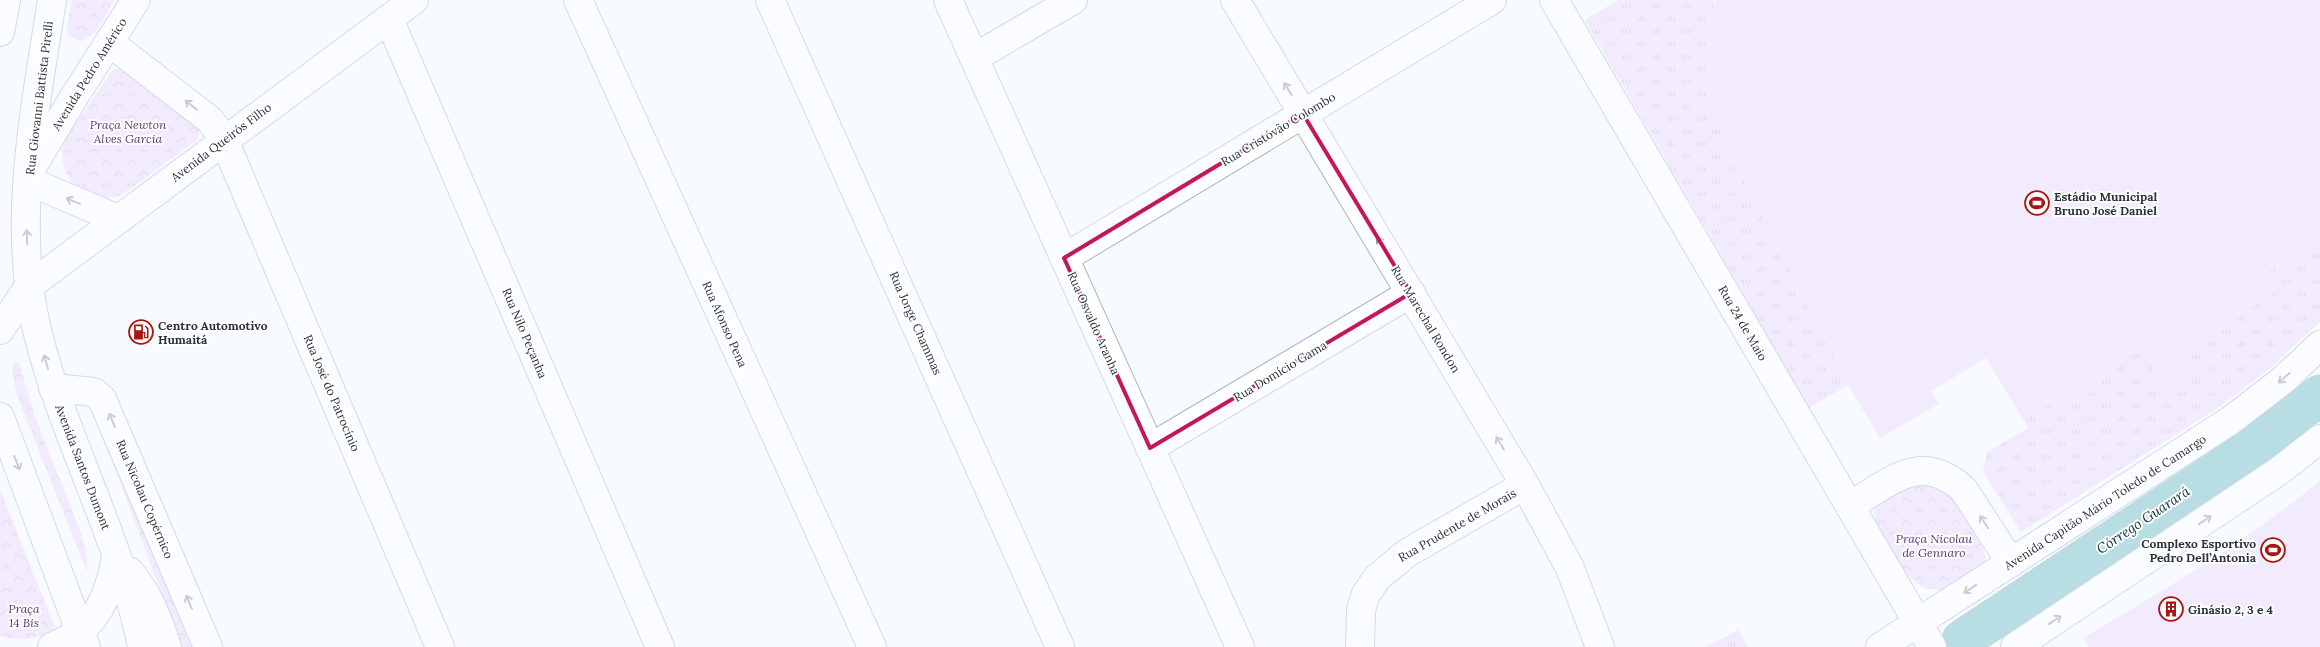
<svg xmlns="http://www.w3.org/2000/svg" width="2320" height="647" viewBox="0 0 2320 647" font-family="Lora,serif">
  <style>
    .grass { fill: url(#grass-tufts) }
    .park { fill: url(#park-crowns) }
    .pitch { fill: #ead9fd }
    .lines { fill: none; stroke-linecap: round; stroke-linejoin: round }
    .river { stroke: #6cbbbf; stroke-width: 41 }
    .minor-casing { stroke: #a5b5c9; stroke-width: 30 }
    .major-casing { stroke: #a5b5c9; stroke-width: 30 }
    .highway-casing { stroke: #a5b5c9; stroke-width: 30 }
    .minor { stroke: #fff; stroke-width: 28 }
    .major { stroke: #fff; stroke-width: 28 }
    .highway { stroke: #fff; stroke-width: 28 }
    .oneway { stroke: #94989c }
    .marked { fill: none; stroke: #c2185b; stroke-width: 4; stroke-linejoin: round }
    .labels { text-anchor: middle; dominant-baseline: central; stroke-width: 4; stroke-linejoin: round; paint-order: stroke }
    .street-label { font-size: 12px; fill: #2a3139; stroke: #fff }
    .park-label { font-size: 12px; font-style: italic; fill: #593776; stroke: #fff }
    .poi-label { font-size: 12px; font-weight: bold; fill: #2a3139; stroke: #fff; text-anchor: start }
    .water-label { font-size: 14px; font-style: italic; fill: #093234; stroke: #fff }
  </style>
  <defs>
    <pattern id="grass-tufts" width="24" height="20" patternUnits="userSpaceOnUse" patternTransform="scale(1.25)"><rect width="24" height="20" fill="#ead9fd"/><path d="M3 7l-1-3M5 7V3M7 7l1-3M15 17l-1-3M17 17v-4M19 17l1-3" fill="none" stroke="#c9bbda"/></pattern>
    <pattern id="park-crowns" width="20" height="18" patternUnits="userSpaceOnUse" patternTransform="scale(1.25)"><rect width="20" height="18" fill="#ead9fd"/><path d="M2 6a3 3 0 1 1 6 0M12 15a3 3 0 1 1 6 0" fill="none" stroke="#c9bbda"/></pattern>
  </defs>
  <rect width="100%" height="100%" fill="#f7faff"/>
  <g class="grass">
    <polygon points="1618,0 1716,0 1714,4 1720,126 1728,149 1848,385 1809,408 1585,20"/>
    <polygon points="2320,239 2320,322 2271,367 2221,406 2021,532 1983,471 1987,452 2028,428 2023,419 2142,347 2191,371 2178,351 2279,290 2268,271"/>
    <polygon points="1738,630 1748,647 1706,647"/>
  </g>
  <g class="park">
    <path d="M72,0H114C106,13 95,42 78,41L68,34L67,28Z"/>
    <polygon points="120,68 199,126 199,134 197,140 122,195 103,199 74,187 69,179 63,163 62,150 65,139 113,70"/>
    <polygon points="15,361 19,363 35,416 82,536 87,557 87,572 17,395 12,371"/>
    <polygon points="96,418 196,647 182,647"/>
    <polygon points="1914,484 1940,486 1954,498 1983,549 1986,558 1983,566 1953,586 1941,590 1924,588 1904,572 1876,522 1874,512 1878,505"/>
    <path d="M0,489L55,627L52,633C34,639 19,641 0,636Z"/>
  </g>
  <g class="pitch">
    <polygon points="1716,0 2320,0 2320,239 2268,271 2280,290 2179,351 2191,371 2165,387 2141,347 2023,419 1986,358 1931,391 1939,404 1880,438 1848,385 1728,149 1708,95 1706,67 1708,37"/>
    <path d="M2320,481V647H2089L2083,638C2165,590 2246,541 2320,481Z"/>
  </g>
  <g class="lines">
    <polyline class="river" points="1962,640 2255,446 2320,395"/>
    <g class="minor-casing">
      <g id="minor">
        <polyline points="578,0 872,647"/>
        <polyline points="770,0 1060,647"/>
        <polyline points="948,0 1240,647"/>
        <polyline points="1235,0 1525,485 1570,568 1600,647"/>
        <polyline points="1554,0 1932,647"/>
        <polyline points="389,19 660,647"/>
        <polyline points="109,42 210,120 224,140 440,647"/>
        <polyline points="974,58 1073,0"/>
        <polyline points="1064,258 1492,0"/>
        <polyline points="53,388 94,392 102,399 208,647"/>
        <polyline points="1150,448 1411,293"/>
        <polyline points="1360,647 1361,610 1366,594 1377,578 1407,553 1525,485"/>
      </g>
    </g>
    <g class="major-casing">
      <g id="major">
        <polyline points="28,174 74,97 136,0"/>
        <polyline points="29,286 414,0"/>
        <path d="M1850,506C1890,482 1921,450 1964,490L2011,563"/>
        <polyline points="1880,647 2231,420 2283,380 2320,345"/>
        <polyline points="2015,647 2279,471 2320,439"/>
      </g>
    </g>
    <g class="highway-casing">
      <g id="highway">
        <path d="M52,0C35,110 10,228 39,338C66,443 121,540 142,647"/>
        <polyline points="0,32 6,0"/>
        <polyline points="28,181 118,219"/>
        <polyline points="0,330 29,286"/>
        <polyline points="0,417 86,647"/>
        <path d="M130,572C149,595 158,619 167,647"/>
        <path d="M52,647C95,629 108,601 116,557"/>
      </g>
    </g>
    <use href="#minor" class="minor"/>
    <use href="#major" class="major"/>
    <use href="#highway" class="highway"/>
  </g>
  <defs><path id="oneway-shaft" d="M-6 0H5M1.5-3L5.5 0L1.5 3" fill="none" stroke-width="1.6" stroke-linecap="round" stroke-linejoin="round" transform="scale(1.25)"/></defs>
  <g class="oneway">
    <use href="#oneway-shaft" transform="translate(1288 89) rotate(-121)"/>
    <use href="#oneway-shaft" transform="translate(191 105) rotate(-142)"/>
    <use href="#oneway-shaft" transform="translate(73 201) rotate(-157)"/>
    <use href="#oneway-shaft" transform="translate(27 237) rotate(-92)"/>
    <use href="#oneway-shaft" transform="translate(1381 243) rotate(-121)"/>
    <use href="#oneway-shaft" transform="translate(46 362) rotate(-106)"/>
    <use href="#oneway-shaft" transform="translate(2284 378) rotate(139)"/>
    <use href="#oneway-shaft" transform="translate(112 420) rotate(-113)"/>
    <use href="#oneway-shaft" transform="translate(1500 443) rotate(-121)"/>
    <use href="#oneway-shaft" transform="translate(17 463) rotate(69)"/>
    <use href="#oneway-shaft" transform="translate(2205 520) rotate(-34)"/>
    <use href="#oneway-shaft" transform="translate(1984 522) rotate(-123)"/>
    <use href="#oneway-shaft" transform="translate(1970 589) rotate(147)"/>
    <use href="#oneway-shaft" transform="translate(189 602) rotate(-113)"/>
    <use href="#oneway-shaft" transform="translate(2055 620) rotate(-34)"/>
  </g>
  <path d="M0 0H2320V647H0ZM1303,114L1411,293L1150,448L1064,258Z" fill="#f7faff" fill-opacity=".55" fill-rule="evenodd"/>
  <path class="marked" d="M1303,114L1411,293L1150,448L1064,258Z"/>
  <defs>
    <g id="stadium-ring" transform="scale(1.25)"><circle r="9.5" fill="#fff" stroke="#a81411" stroke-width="1.5"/><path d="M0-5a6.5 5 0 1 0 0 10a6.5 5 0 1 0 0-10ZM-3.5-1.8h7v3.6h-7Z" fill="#a81411"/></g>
    <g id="fuel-ring" transform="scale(1.25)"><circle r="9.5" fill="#fff" stroke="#a81411" stroke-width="1.5"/><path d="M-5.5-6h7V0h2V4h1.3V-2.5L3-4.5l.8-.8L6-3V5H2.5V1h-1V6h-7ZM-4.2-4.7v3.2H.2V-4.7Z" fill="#a81411"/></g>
    <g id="building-ring" transform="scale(1.25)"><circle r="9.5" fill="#fff" stroke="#a81411" stroke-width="1.5"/><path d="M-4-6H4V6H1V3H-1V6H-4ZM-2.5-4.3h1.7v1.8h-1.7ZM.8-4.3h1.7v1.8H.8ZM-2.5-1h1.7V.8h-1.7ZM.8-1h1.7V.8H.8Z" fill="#a81411"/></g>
  </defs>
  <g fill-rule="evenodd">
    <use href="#stadium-ring" x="2037" y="203"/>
    <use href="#fuel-ring" x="141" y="332"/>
    <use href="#stadium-ring" x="2273" y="550"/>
    <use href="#building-ring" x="2171" y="609"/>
  </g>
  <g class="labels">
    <g class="street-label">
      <text transform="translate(89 74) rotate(-58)">Avenida Pedro Américo</text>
      <text transform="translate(39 98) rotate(-83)">Rua Giovanni Battista Pirelli</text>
      <text transform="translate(1278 129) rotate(-31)">Rua Cristóvão Colombo</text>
      <text transform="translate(221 142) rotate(-37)">Avenida Queirós Filho</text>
      <text transform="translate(1426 319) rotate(59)">Rua Marechal Rondon</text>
      <text transform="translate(916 323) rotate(66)">Rua Jorge Chammas</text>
      <text transform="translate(1094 323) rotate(66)">Rua Osvaldo Aranha</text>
      <text transform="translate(1743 323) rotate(60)">Rua 24 de Maio</text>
      <text transform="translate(725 324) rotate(66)">Rua Afonso Pena</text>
      <text transform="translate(525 333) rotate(67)">Rua Nilo Peçanha</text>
      <text transform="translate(1280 371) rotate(-31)">Rua Domício Gama</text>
      <text transform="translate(332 393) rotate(67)">Rua José do Patrocínio</text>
      <text transform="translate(83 467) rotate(69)">Avenida Santos Dumont</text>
      <text transform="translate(145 499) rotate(67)">Rua Nicolau Copérnico</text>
      <text transform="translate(2105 502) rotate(-33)">Avenida Capitão Mário Toledo de Camargo</text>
      <text transform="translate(1457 525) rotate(-30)">Rua Prudente de Morais</text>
    </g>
    <g class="park-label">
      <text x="128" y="124">Praça Newton<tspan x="128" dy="14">Alves Garcia</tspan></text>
      <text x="1934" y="538">Praça Nicolau<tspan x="1934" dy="14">de Gennaro</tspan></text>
      <text x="24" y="608">Praça<tspan x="24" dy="14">14 Bis</tspan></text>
    </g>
    <g class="poi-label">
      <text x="2054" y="196">Estádio Municipal<tspan x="2054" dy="14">Bruno José Daniel</tspan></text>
      <text x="158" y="325">Centro Automotivo<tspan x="158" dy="14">Humaitá</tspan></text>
      <text x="2256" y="543" text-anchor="end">Complexo Esportivo<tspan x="2256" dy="14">Pedro Dell’Antonia</tspan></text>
      <text x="2188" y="609">Ginásio 2, 3 e 4</text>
    </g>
    <g class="water-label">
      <text transform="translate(2143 520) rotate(-34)">Córrego Guarará</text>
    </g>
  </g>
</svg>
